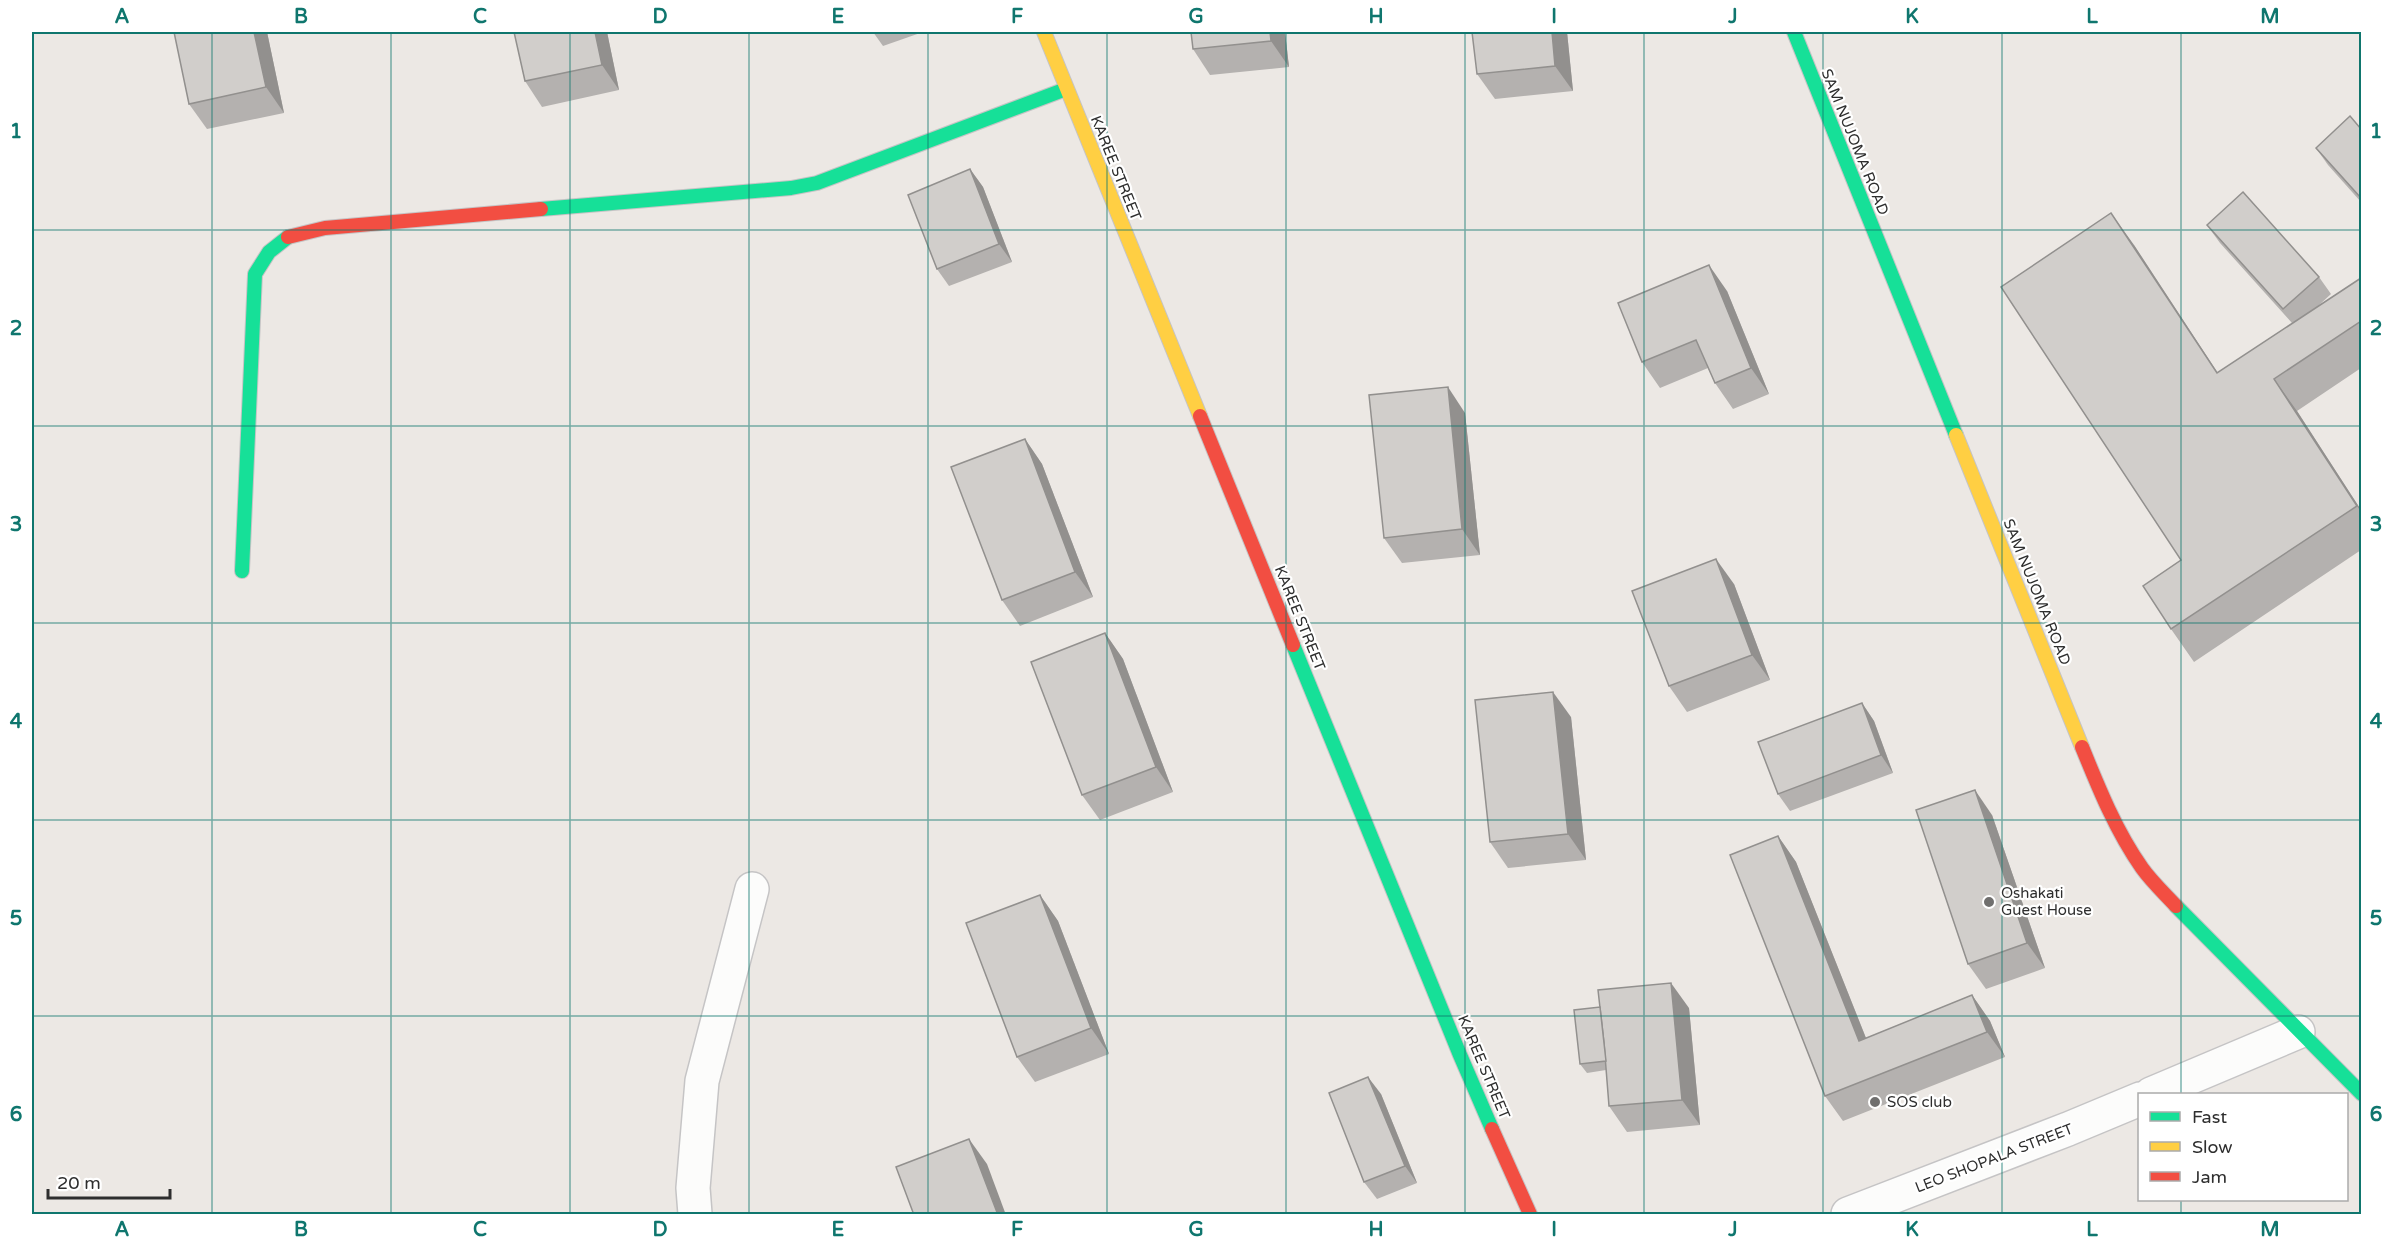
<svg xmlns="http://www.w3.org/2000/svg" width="2393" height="1246" viewBox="0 0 2393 1246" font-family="'Varela Round',sans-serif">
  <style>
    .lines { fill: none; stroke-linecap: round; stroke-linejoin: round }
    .street-casing { stroke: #c5c4c5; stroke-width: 36 }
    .fast-casing { stroke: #c5c4c5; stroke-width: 16 }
    .slow-casing { stroke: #c5c4c5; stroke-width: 16 }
    .jam-casing { stroke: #c5c4c5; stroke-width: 16 }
    .street { stroke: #fcfcfb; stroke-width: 33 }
    .fast { stroke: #16e098; stroke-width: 14 }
    .slow { stroke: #ffcf43; stroke-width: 14 }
    .jam { stroke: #f24e42; stroke-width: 14 }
    .wall { fill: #b4b1af }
    .shaded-wall { fill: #92908e }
    .building { fill: #d1cecb; stroke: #92908e; stroke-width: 1.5 }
    .grid { fill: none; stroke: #0f766e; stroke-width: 1.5; stroke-opacity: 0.55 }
    .poi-dot { fill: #706f6e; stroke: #fff; stroke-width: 2 }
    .labels { text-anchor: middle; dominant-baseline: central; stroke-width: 4.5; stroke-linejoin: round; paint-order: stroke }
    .street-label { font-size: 15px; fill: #2e2e2e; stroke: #fff }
    .poi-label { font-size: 15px; fill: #2e2e2e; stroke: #fff; text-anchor: start }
    .neatline { fill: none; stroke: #0f766e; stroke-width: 2 }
    .grid-label { font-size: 20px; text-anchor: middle; font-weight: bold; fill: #0f766e }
  </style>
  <rect width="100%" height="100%" fill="#ece8e4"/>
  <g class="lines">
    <g class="street-casing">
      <g id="street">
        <polyline points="2151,1094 2298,1032"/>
        <polyline points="695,1214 693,1188 702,1081 752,889"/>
        <polyline points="1848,1214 2068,1129 2140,1099"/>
      </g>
    </g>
    <g class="fast-casing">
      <g id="fast">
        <polyline points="1794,32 1956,435"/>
        <polyline points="541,209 791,188 817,183 1066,89"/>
        <polyline points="242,571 255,274 269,252 288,237"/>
        <polyline points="1293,645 1460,1055 1492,1129"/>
        <polyline points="2176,906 2362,1094"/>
      </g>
    </g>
    <g class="slow-casing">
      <g id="slow">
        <polyline points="1044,32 1200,416"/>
        <polyline points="1956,435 2082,747"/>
      </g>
    </g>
    <g class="jam-casing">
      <g id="jam">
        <polyline points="288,237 325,228 541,209"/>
        <polyline points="1200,416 1293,645"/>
        <path d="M2082,747C2099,789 2116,831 2142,868C2152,882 2165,894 2176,906"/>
        <polyline points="1492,1129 1530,1214"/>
      </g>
    </g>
    <use href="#street" class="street"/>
    <use href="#fast" class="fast"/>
    <use href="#slow" class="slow"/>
    <use href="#jam" class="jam"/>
  </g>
  <g class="wall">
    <polygon points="174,32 267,32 284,113 207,129 189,104"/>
    <polygon points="514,32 607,32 619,90 542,107 525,81"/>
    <polygon points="873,32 923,32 883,46"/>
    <polygon points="1191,32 1285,32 1289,67 1210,75 1193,49"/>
    <polygon points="1567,32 1573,91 1495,99 1477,74"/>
    <polygon points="2361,129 2361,202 2328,165 2316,148"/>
    <polygon points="970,169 983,187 1012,262 949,286 937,269"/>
    <polygon points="2207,225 2319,277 2331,294 2318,306 2361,278 2361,368 2297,411 2361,510 2361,550 2194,662 2171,629 2181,560 2134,245 2218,373 2292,323 2220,243"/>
    <polygon points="1727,291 1769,394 1733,409 1715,383 1708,368 1660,388 1642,362"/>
    <polygon points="1465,413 1480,555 1402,563 1384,538"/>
    <polygon points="1025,439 1042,464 1093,597 1020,626 1002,600"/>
    <polygon points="1734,584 1770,680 1687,712 1669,686"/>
    <polygon points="1105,633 1123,659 1173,792 1100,820 1082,795"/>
    <polygon points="1862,703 1874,721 1893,773 1790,811 1778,794"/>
    <polygon points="1571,717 1586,860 1508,868 1490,842"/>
    <polygon points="1992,815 2045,968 1986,989 1968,964"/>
    <polygon points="1778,836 1796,862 1866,1038 1972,995 1990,1021 2005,1057 1843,1121 1825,1096"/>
    <polygon points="1040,895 1058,921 1109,1054 1035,1082 1017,1057"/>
    <polygon points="1689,1008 1700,1125 1627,1132 1609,1106 1606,1070 1587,1073 1580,1064"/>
    <polygon points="1381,1094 1417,1183 1377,1199 1364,1182"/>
  </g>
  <g class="shaded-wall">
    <polygon points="254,32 267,32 284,113 266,87"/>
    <polygon points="595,32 607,32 619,90 602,65"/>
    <polygon points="1270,32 1285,32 1289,67 1271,41"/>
    <polygon points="1552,32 1567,32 1573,91 1555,66"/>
    <polygon points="970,169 983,187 1012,262 999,244"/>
    <polygon points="2111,213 2134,245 2239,406 2217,373"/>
    <polygon points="1709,265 1727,291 1769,394 1751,368"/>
    <polygon points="2274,379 2297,411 2361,510 2361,512"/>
    <polygon points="1448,387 1465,413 1480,555 1462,529"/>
    <polygon points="1025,439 1042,464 1093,597 1075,572"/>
    <polygon points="1716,559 1734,584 1770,680 1752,655"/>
    <polygon points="1105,633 1123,659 1173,792 1156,767"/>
    <polygon points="1553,692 1571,717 1586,860 1568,834"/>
    <polygon points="1862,703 1874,721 1893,773 1881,755"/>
    <polygon points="1975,790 1992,815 2045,968 2027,943"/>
    <polygon points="1778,836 1796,862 1877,1066 1859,1041"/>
    <polygon points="1040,895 1058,921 1109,1054 1091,1028"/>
    <polygon points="1671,983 1689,1008 1700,1125 1682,1100"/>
    <polygon points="1972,995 1990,1021 2005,1057 1987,1032"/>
    <polygon points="1368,1077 1381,1094 1417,1183 1405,1166"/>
    <polygon points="969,1139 987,1164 1006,1215 998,1215"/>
  </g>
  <g class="building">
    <polygon points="174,32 254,32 266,87 189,104"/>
    <polygon points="514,32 595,32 602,65 525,81"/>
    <polygon points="1191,32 1270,32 1271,41 1193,49"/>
    <polygon points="1472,32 1552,32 1555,66 1477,74"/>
    <polygon points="2350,116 2361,129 2361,198 2316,148"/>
    <polygon points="970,169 999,244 937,269 908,195"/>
    <polygon points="2243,192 2319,277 2283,309 2207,225"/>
    <polygon points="2111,213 2217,373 2361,278 2361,321 2274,379 2357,506 2171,629 2143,586 2181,560 2001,287"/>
    <polygon points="1709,265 1751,368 1715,383 1696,340 1642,362 1618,303"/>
    <polygon points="1448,387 1462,529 1384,538 1369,395"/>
    <polygon points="1025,439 1075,572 1002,600 951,467"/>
    <polygon points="1716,559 1752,655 1669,686 1632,591"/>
    <polygon points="1105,633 1156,767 1082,795 1031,662"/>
    <polygon points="1553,692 1568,834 1490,842 1475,700"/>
    <polygon points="1862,703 1881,755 1778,794 1758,742"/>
    <polygon points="1975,790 2027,943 1968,964 1916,810"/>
    <polygon points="1778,836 1859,1041 1972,995 1987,1032 1825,1096 1730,855"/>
    <polygon points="1040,895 1091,1028 1017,1057 966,923"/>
    <polygon points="1671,983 1682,1100 1609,1106 1604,1043 1598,990"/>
    <polygon points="1600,1007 1606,1061 1580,1064 1574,1010"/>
    <polygon points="1368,1077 1405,1166 1364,1182 1329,1093"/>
    <polygon points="969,1139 998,1215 914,1215 896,1167"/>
  </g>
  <path class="grid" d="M212,32V1214M391,32V1214M570,32V1214M749,32V1214M928,32V1214M1107,32V1214M1286,32V1214M1465,32V1214M1644,32V1214M1823,32V1214M2002,32V1214M2181,32V1094M32,230H2362M32,426H2362M32,623H2362M32,820H2362M32,1016H2362M2181,1200V1214"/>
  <g class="poi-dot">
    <circle cx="1989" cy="902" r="6"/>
    <circle cx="1875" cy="1102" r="6"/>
  </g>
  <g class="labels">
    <g class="street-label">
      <text transform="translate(1855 142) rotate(68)">SAM NUJOMA ROAD</text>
      <text transform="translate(1116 168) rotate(68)">KAREE STREET</text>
      <text transform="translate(2037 592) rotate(68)">SAM NUJOMA ROAD</text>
      <text transform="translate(1300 618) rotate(68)">KAREE STREET</text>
      <text transform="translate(1484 1067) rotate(67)">KAREE STREET</text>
      <text transform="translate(1994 1158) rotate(-21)">LEO SHOPALA STREET</text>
    </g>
    <g class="poi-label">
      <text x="2001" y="893">Oshakati<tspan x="2001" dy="17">Guest House</tspan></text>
      <text x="1887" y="1102">SOS club</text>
    </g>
  </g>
  <rect width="2393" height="1246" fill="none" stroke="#ffffff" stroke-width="66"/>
  <rect x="2138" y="1093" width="210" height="108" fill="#ffffff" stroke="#ababab" stroke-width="1.5"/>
  <rect x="2150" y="1112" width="30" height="9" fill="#16e098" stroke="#ababab" stroke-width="1.5"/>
  <text x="2192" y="1123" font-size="18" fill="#2e2e2e">Fast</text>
  <rect x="2150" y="1142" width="30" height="9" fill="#ffcf43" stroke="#ababab" stroke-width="1.5"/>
  <text x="2192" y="1153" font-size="18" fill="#2e2e2e">Slow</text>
  <rect x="2150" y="1172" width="30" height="9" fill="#f24e42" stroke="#ababab" stroke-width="1.5"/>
  <text x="2192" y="1183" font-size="18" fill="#2e2e2e">Jam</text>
  <path d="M48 1189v9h122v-9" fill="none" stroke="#2e2e2e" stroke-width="3"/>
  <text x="57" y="1189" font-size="18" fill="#2e2e2e" stroke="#ffffff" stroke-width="4.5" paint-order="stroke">20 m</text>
  <rect x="33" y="33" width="2327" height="1180" class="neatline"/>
  <g class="grid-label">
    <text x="122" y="23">A</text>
    <text x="301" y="23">B</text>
    <text x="480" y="23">C</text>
    <text x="660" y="23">D</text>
    <text x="838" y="23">E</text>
    <text x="1017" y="23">F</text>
    <text x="1196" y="23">G</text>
    <text x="1376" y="23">H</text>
    <text x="1554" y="23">I</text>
    <text x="1733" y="23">J</text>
    <text x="1912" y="23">K</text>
    <text x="2092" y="23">L</text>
    <text x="2270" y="23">M</text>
    <text x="16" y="138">1</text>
    <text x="2376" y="138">1</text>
    <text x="16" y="335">2</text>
    <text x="2376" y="335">2</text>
    <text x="16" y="531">3</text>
    <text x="2376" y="531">3</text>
    <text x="16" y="728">4</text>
    <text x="2376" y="728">4</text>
    <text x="16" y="925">5</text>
    <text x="2376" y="925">5</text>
    <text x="16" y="1121">6</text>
    <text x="2376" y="1121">6</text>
    <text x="122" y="1236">A</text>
    <text x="301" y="1236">B</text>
    <text x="480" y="1236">C</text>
    <text x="660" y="1236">D</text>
    <text x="838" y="1236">E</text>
    <text x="1017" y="1236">F</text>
    <text x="1196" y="1236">G</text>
    <text x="1376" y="1236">H</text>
    <text x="1554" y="1236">I</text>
    <text x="1733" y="1236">J</text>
    <text x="1912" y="1236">K</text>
    <text x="2092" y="1236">L</text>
    <text x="2270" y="1236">M</text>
  </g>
</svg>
